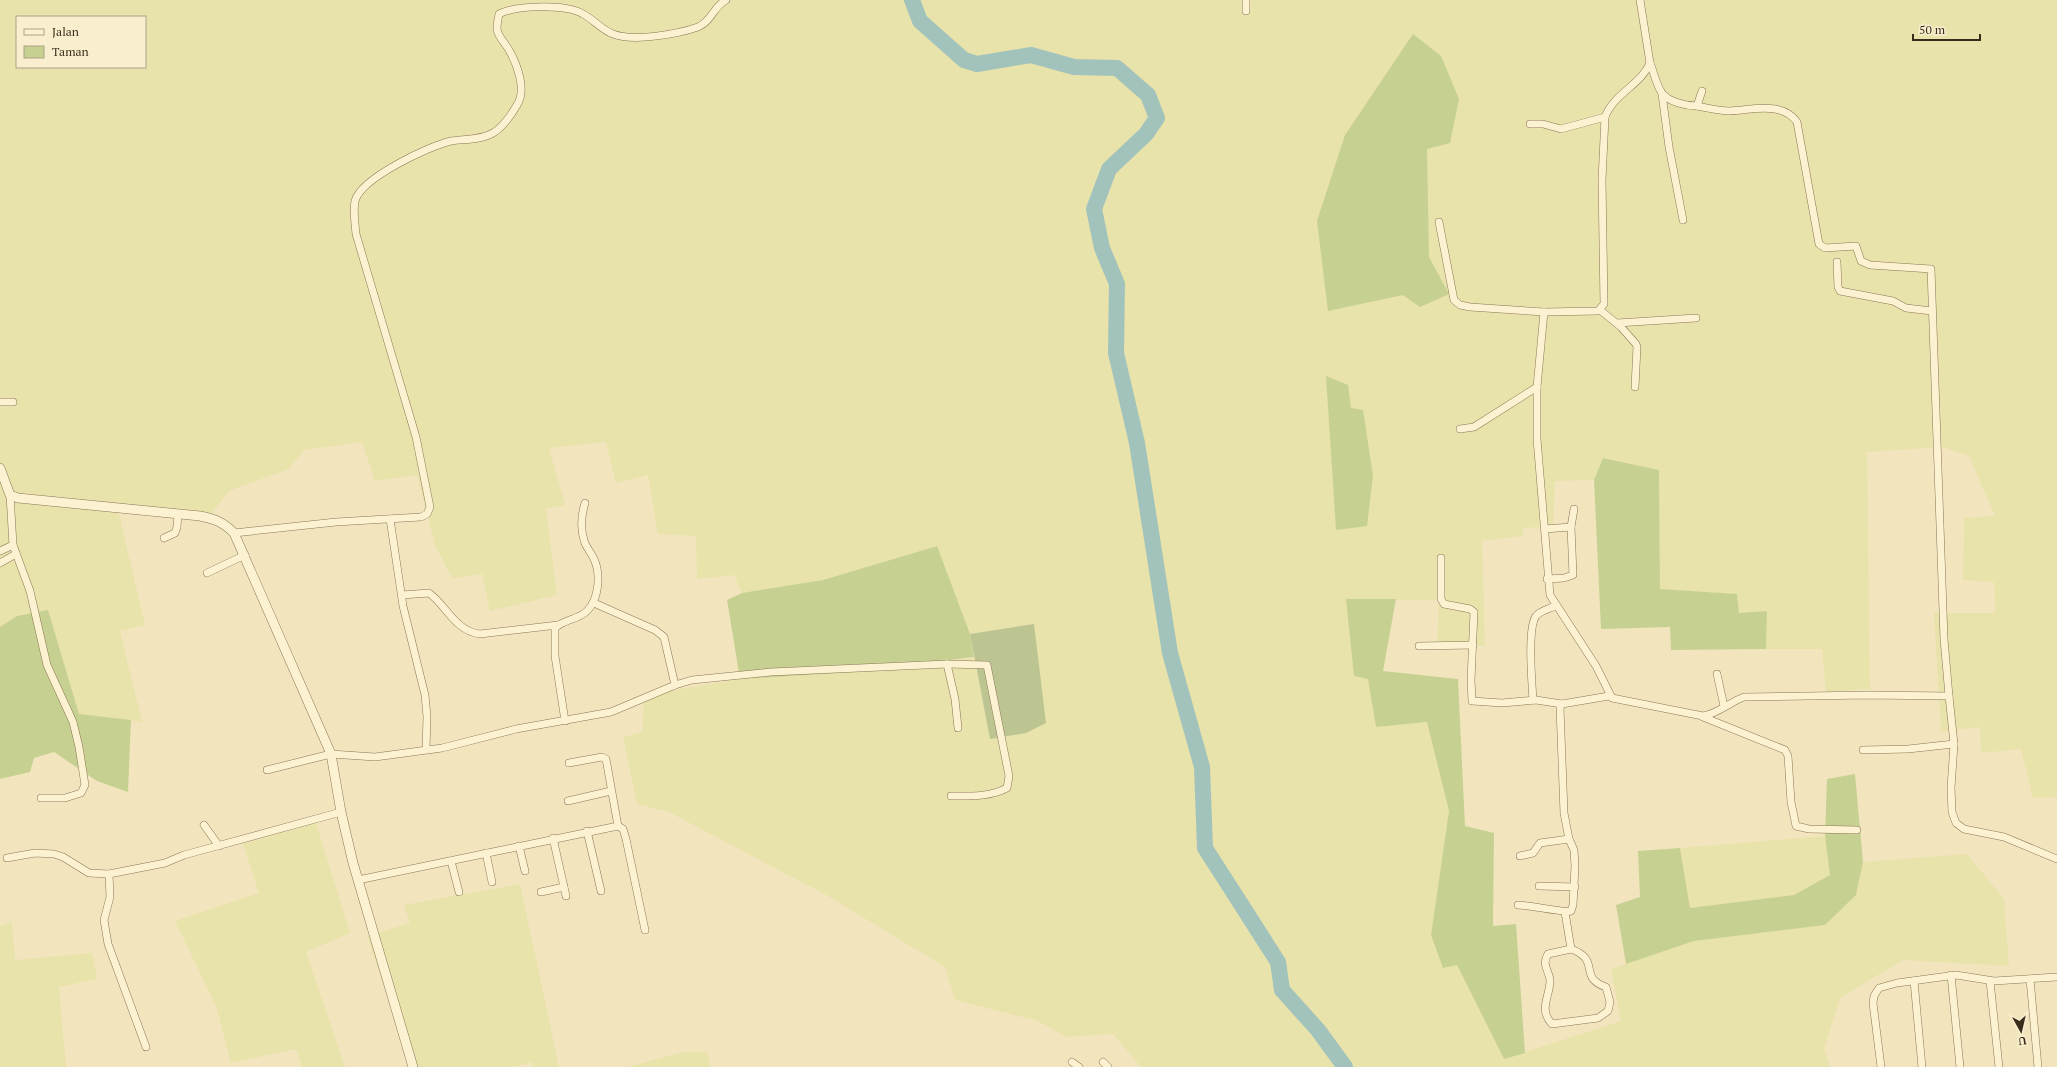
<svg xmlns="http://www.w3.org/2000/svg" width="2057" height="1067" viewBox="0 0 2057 1067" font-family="'PT Serif',serif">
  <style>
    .farmland { fill: #e8e2ab; fill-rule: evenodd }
    .green { fill: #c6d191 }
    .cemetery { fill: #bcc591 }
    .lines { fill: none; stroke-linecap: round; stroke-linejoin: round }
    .river { stroke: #a2c3bb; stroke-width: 16 }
    .minor-casing { stroke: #8c7555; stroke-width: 8 }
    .tertiary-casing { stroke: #8c7555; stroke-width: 10 }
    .minor { stroke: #fcf2d2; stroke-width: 7 }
    .tertiary { stroke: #fcf2d2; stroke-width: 9 }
  </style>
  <rect width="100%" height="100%" fill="#f2e5be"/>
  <g class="farmland">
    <path d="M0,0H2057V797L2033,798L2021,749L1981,753L1980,727L1941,731L1934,613H1995L1994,582L1963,580L1964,518L1995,516L1969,456L1943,447L1867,452L1870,689L1826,692L1822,649H1766L1767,611L1739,613L1737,594L1660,589L1659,470L1604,458L1594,480L1555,481L1553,526L1523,528V536L1482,541L1485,646H1437L1439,600L1346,599L1368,678L1376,727L1427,722L1449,811L1431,935L1457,965L1504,1059L1621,1021L1611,969L1694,941L1825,925L1856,895L1863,862L1967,854L2004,899L2009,966L1903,960L1840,998L1824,1049L1830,1067H1141L1113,1034L1066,1037L1038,1021L955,1000L945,967L828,896L669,812L637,804L623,737L642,732L644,697L681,689L740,679L855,672L974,658L990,739L1034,624L970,634L936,546L823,580L742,593L734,575L697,579L696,536L658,534L648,475L616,483L606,442L549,448L565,505L546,509L557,595L490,611L482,574L452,578L435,545L417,475L375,481L362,442L304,450L289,469L229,491L208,518L118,510L145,625L120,631L142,722L79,714L48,610L17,616L0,627ZM17,17H145V67H17Z"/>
    <polygon points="316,823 350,933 306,952 345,1067 302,1067 296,1049 231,1063 216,1006 175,921 259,893 243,844"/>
    <polygon points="1825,836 1830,875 1794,895 1690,908 1680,848"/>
    <polygon points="520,884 559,1067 533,1067 532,1062 514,1067 411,1067 367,936 410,923 404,905"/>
    <polygon points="12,922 15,960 92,953 97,979 59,987 66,1067 0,1067 0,926"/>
    <polygon points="684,1052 708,1052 710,1067 627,1067"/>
  </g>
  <g class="green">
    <polygon points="1413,34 1441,56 1459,99 1450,143 1427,149 1429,257 1449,294 1420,307 1403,295 1328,311 1317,221 1345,135"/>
    <polygon points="1326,376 1348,385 1351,408 1363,410 1373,476 1367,526 1336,530"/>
    <polygon points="1603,458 1659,470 1660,589 1737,594 1739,613 1767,611 1766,649 1671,650 1670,627 1601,629 1594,480"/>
    <polygon points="937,546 970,634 974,657 855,672 740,679 727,600 742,593 823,580"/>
    <polygon points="1346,599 1396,599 1383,671 1458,679 1465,826 1494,833 1493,926 1516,924 1525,1053 1504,1059 1457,965 1443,968 1431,935 1449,811 1427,722 1376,727 1368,679 1354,676"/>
    <polygon points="48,610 79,714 131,720 128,792 97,781 54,752 34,758 30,772 0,779 0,627 17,616"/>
    <polygon points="1855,774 1863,862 1856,895 1825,925 1694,941 1626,964 1616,905 1640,897 1638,851 1680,848 1690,908 1794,895 1830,875 1825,836 1827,779"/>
  </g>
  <polygon class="cemetery" points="1034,624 1046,723 1026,733 990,739 970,634"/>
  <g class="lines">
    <polyline class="river" points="912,0 920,21 964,60 977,64 1031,55 1074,67 1117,68 1148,95 1157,118 1146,134 1109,169 1094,209 1102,248 1117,284 1116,353 1137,443 1170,653 1202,767 1205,848 1278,962 1282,990 1318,1030 1345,1067"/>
    <g class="minor-casing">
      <g id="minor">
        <path d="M1640,0L1650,63C1641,85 1614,93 1605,117L1602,180L1604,304L1598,311L1544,312L1537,387V439L1550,595L1596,666L1612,698L1703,716C1717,714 1730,702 1744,697L1867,695L1949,696L1954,744L1951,788L1952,812L1956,823L1964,829L2004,837L2057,859"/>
        <polyline points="1246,11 1246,0"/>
        <path d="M1650,63C1654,72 1656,85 1662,93C1668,102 1687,106 1697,106L1702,91"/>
        <polyline points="1662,94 1669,147 1683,220"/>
        <path d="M1697,106C1708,108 1719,111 1730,111C1752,110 1782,101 1797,122L1819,244L1825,248L1856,246L1861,261L1870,265L1931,269L1944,639L1949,696"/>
        <polyline points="1530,124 1543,124 1561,129 1605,117"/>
        <polyline points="1439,222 1454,300 1460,305 1470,307 1544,312"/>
        <polyline points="1837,262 1838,287 1840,291 1893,301 1906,308 1932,311"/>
        <polyline points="1600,310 1621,327 1636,344 1637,347 1635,387"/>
        <polyline points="1617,323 1696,318"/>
        <polyline points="0,402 13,402"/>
        <polyline points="1460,429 1474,427 1537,387"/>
        <polyline points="390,519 403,606 425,695 427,717 426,749"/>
        <polyline points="1545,529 1571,527 1574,509"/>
        <path d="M234,533L336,522L421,517L427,514L430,507L416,437L356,234C355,223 353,212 355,201C361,178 429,146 451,141C465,139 481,140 493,133C502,128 512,114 517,105C527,90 517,64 509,50C505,43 498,37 497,29C497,24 498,19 499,14C516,5 566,4 583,14C593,19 602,30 613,34C633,42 678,34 698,27C711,22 714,6 726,0"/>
        <polyline points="164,538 175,533 177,527 178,514"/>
        <polyline points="13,545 30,591 47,665 73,722 79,747 85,785 81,793 65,798 41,798"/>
        <polyline points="0,551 13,545 10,495"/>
        <polyline points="1441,558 1441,599 1444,604 1470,609 1474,612 1471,680 1472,701 1502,703 1536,700 1562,704"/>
        <polyline points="0,563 16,554"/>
        <polyline points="207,573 245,555"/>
        <polyline points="1547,579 1564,578 1573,575 1571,527"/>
        <path d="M402,595L429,593C447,606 455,631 480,634L558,625"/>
        <polyline points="594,603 655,630 664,637 675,685"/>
        <polyline points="1419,646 1473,645"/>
        <path d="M947,664L987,665L1009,776L1007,788C990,797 970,796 951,796"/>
        <polyline points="1717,674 1724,706"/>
        <path d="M1533,700C1532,684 1527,628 1536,616C1540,611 1549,609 1555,606"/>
        <polyline points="1703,717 1785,750 1788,756 1791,802 1796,826 1809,829 1857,830"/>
        <path d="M565,721L555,656V628C564,619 578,620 587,611C599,599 601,574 594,559C591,552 585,546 584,540C580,527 581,516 585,503"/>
        <polyline points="1863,750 1908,749 1954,744"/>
        <polyline points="569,763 602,757 606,759 618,826"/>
        <polyline points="267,770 331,754 375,757 442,748 516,729 611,712 675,685 692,680 771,672 947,664 955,699 958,728"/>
        <polyline points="568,801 611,791"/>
        <polyline points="204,825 219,846"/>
        <polyline points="587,831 601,891"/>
        <polyline points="553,838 566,896"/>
        <polyline points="519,846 525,871"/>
        <polyline points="486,853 492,882"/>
        <polyline points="1520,856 1533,853 1540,843 1569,839"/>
        <polyline points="7,858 35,853 54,854 63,857 89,873 109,874"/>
        <polyline points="451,861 459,892"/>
        <polyline points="358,880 618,826 623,829 626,839 645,930"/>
        <polyline points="1539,886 1575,887"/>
        <polyline points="541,892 564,887"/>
        <path d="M1518,905C1531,905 1562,913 1571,911L1573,905L1575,866L1574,850L1569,839L1564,813L1560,708L1562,704L1609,696"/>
        <polyline points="1565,912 1571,949"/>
        <path d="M1571,949C1602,960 1577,977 1606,987L1610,1002L1608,1011L1598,1018L1552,1024C1538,1009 1550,997 1550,980C1549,970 1541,965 1548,954Z"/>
        <polyline points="1951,975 1960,1067"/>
        <polyline points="2030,979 2038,1067"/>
        <polyline points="1914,981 1922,1067"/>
        <polyline points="1990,981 1999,1067"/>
        <polyline points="146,1047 108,944 104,920 110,897 109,874 165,863 184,855 341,812"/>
        <polyline points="1072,1062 1079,1067"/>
        <polyline points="1103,1062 1108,1067"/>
        <polyline points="1881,1067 1873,1003 1874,996 1879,988 1897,983 1956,975 1994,981 2057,977"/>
      </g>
    </g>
    <g class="tertiary-casing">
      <path id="tertiary" d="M0,468L10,495L18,498L200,516C215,519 223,522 234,533L331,754L341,812L353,863L413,1067"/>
    </g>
    <use href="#minor" class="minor"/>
    <use href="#tertiary" class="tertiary"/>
  </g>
  <rect x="16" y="16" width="130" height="52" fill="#f9efcf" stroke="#ada187"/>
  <rect x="24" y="29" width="20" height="6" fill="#fcf2d2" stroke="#ada187"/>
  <text x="52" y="36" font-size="12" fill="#3a2c1b">Jalan</text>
  <rect x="24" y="46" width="20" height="12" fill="#c6d191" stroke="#ada187"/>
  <text x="52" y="56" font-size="12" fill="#3a2c1b">Taman</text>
  <g transform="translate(2021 1031) rotate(172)" stroke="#f9efcf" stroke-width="3" paint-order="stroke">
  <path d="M0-3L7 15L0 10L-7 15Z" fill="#3a2c1b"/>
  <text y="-6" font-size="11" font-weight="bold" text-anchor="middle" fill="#3a2c1b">U</text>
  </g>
  <path d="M1913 34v6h67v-6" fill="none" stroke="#3a2c1b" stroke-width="2"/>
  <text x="1919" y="34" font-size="12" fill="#3a2c1b" stroke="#f9efcf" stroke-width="3" paint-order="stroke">50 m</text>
</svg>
